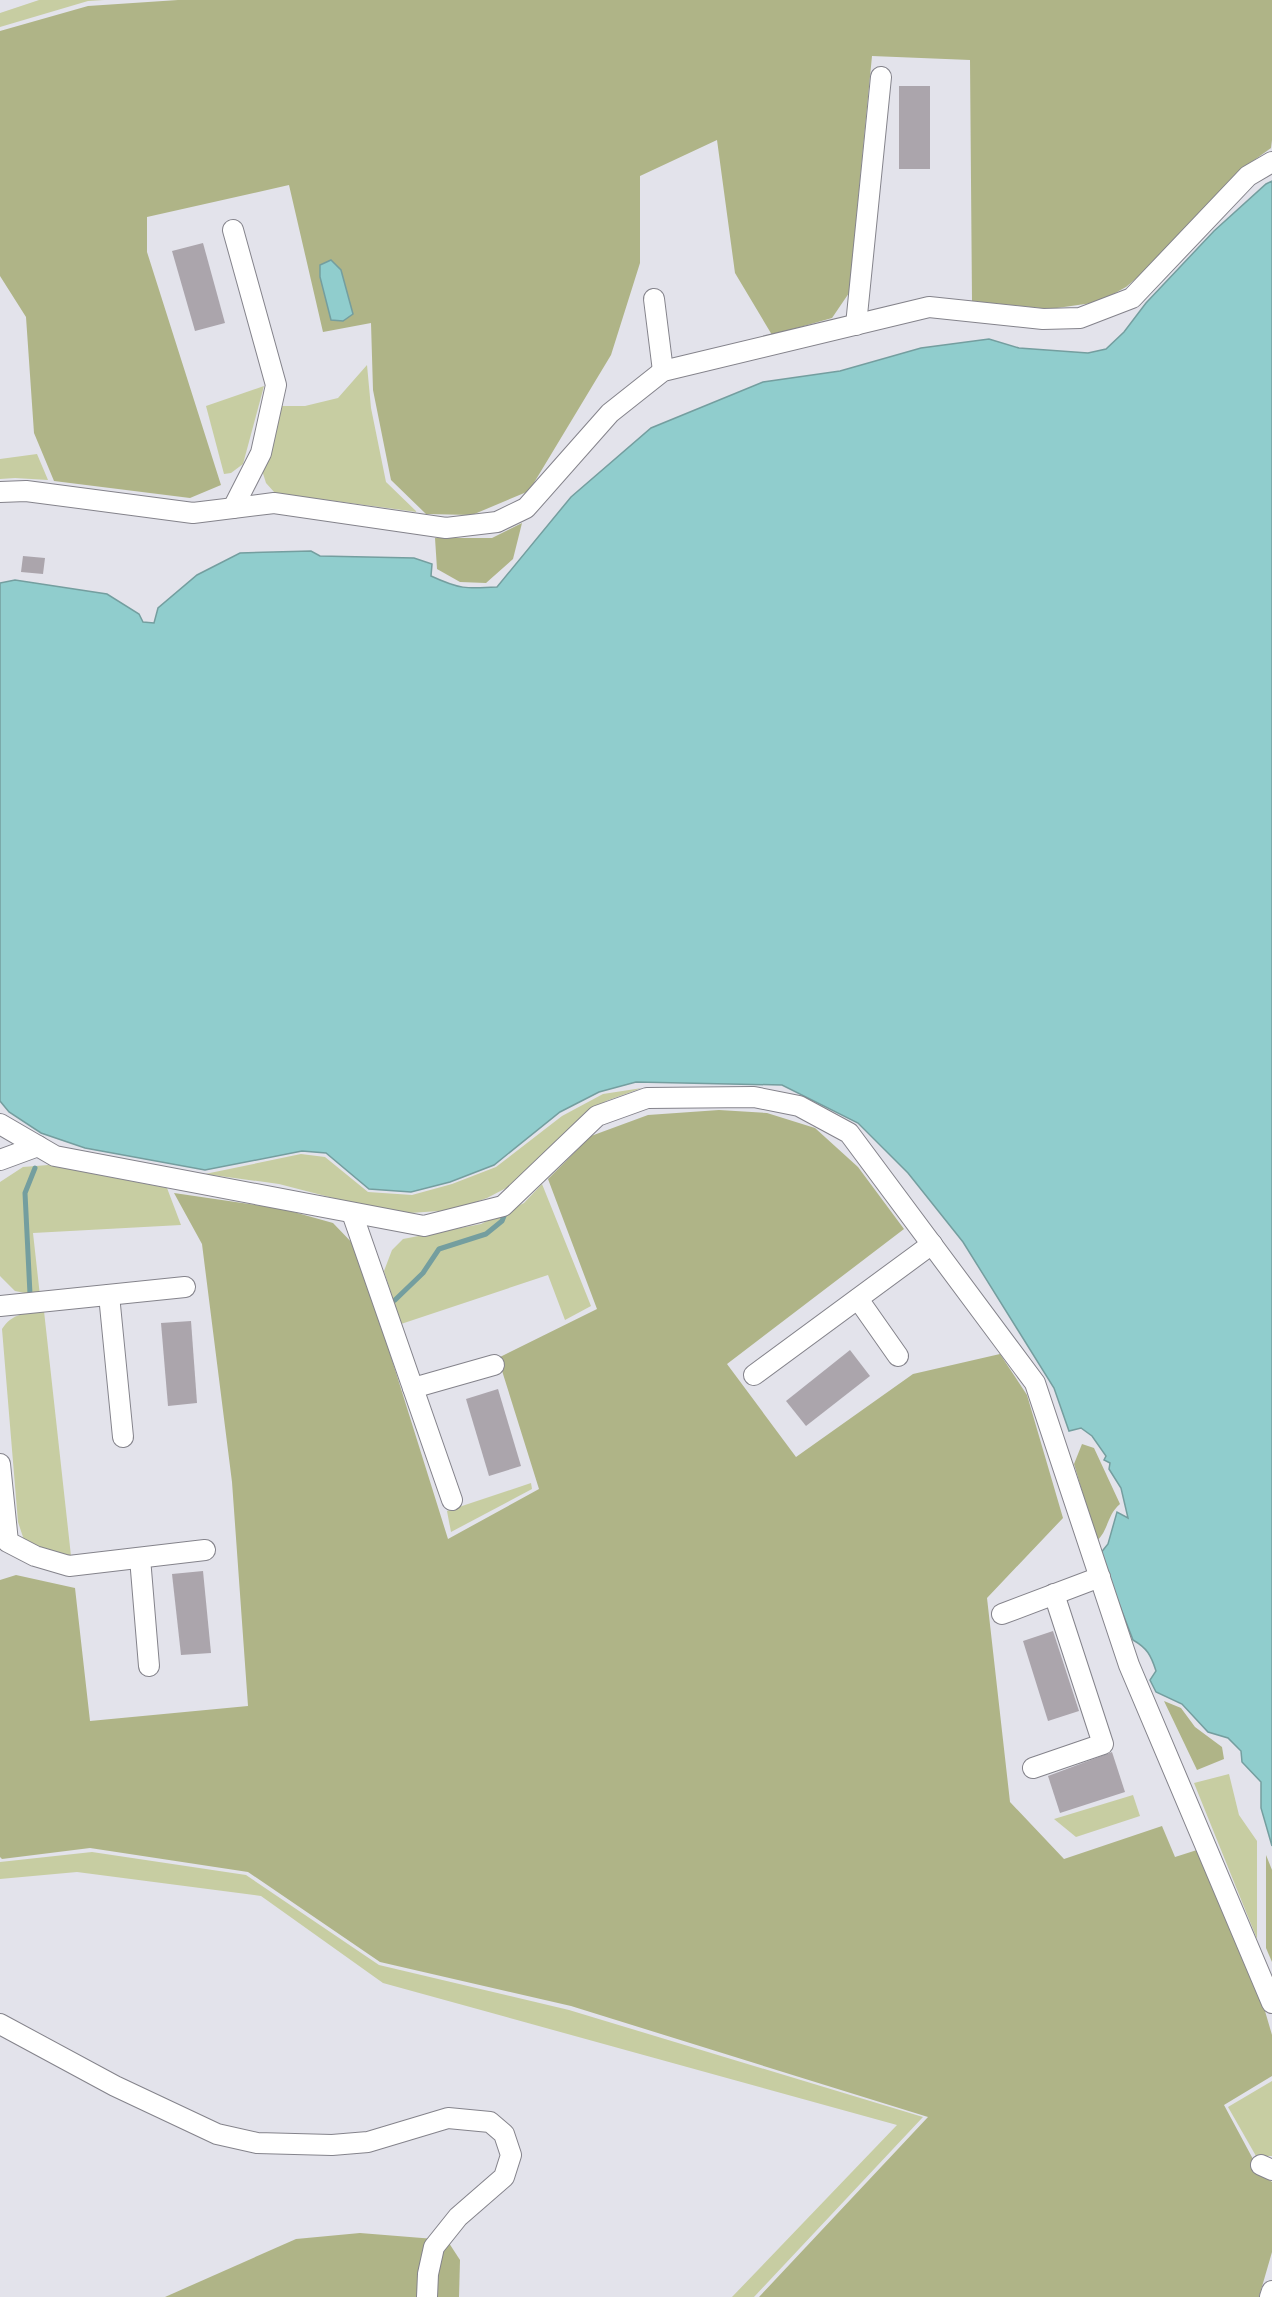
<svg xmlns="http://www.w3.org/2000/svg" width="1272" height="2297" viewBox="0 0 1272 2297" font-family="'Source Sans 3',sans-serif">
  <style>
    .green { fill: #c7cda2 }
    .forest { fill: #afb487 }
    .water { fill: #90cdcd; stroke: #749e9f; stroke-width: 1.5 }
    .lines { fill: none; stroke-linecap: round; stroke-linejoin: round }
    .stream { stroke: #749e9f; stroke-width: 5 }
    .building { fill: #aba5ac }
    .minor-casing { stroke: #84838b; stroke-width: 22 }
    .minor { stroke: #fff; stroke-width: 20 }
  </style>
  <rect width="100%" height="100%" fill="#e3e3eb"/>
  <g class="green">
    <polygon points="39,0 104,0 88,1 0,27 0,13"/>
    <polygon points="367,365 371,408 386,482 417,512 275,493 266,483 261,467 278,406 305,406 338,398"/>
    <polygon points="264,386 243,464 231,473 224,474 206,406"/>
    <polygon points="37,454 48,480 15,478 0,479 0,459"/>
    <polygon points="642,1088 606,1101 581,1117 510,1186 487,1198 453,1210 410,1213 368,1207 279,1184 205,1174 301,1154 325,1157 368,1192 412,1195 452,1184 496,1167 562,1116 603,1094"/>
    <polygon points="48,1165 167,1188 181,1225 33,1233 40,1296 15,1291 0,1276 0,1182 23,1167"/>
    <polygon points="542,1184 591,1306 565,1320 548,1275 401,1324 384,1271 392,1250 403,1239 481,1224 524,1203"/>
    <path d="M44,1311L71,1556L52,1554L24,1540L18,1522L2,1329C12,1313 26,1313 44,1311Z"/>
    <polygon points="531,1483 532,1489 451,1532 447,1511"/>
    <polygon points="1229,1774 1239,1815 1257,1841 1257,1939 1194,1783"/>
    <polygon points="1133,1795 1140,1816 1076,1837 1054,1819"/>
    <polygon points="92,1852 246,1875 379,1965 569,2010 923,2117 754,2297 732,2297 897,2125 383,1983 261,1896 77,1872 0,1879 0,1862"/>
    <polygon points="1272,2081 1272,2156 1256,2156 1228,2107"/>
  </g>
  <g class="forest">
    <polygon points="178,0 1272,0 1272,140 1271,148 1239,171 1153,264 1126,287 1099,302 1050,309 972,301 970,60 872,56 849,293 832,318 772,335 735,273 717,140 640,176 640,263 611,355 529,491 472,515 426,514 391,480 373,390 371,323 323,332 289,185 147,217 147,252 221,485 190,498 54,481 34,433 26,317 0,276 0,31 88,6"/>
    <polygon points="522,523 513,559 486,583 460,582 437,569 435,538 492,538"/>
    <polygon points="719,1110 767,1113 815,1128 858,1167 904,1229 727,1364 796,1457 913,1374 1000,1354 1027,1395 1063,1518 987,1598 1010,1802 1064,1859 1162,1826 1175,1857 1197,1850 1265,2011 1272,2035 1272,2076 1224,2105 1261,2174 1272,2182 1272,2252 1259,2297 759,2297 928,2117 571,2006 380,1962 248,1872 90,1848 2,1859 0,1857 0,1580 16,1575 75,1588 90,1721 248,1706 232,1482 202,1244 174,1193 283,1209 333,1223 357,1248 448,1539 539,1489 498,1358 597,1309 548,1179 591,1136 648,1115"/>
    <path d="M1082,1444L1094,1448L1120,1504C1107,1515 1109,1529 1097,1541L1074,1464Z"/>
    <polygon points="1164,1701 1181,1708 1195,1727 1222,1747 1224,1759 1197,1770"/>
    <polygon points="1266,1855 1272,1870 1272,1962 1266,1948"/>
    <polygon points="360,2233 447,2240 460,2260 459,2297 165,2297 296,2239"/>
  </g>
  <g class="water">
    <path d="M1272,181V1846L1261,1808V1782L1242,1762L1241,1751L1228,1738L1208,1732L1182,1704L1156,1692L1150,1680L1156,1671C1151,1655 1147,1648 1133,1640L1100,1554L1108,1544L1117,1512L1128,1518L1121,1488L1109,1469L1110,1463L1104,1460L1106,1456L1092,1436L1081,1428L1069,1431L1054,1388L963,1242L908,1173L858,1123L782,1085L636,1082L599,1092L560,1112L494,1165L450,1182L411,1192L369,1189L326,1153L302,1151L205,1170L85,1148L41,1133L9,1112L0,1101V583L15,580L107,594L139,614L143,622L154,623L158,608L197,575L240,553L311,551L320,556L414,558L432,564L431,576C459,589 466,589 497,587L571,497L651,428L763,382L840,371L921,348L989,339L1019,348L1088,353L1106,349L1124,332L1146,303L1214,231L1266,184Z"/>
    <polygon points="331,260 341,270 353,314 343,321 331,320 320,277 320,265"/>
  </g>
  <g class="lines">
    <g class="stream">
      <polyline points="30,1294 25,1193 35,1168"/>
      <polyline points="395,1300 423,1273 439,1249 486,1234 502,1221 506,1211"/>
    </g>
  </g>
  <g class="building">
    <rect x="899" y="86" width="31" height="83"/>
    <polygon points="203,243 225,323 195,331 172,251"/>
    <polygon points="23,556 45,558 43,574 21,572"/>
    <polygon points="191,1321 197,1403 168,1406 161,1323"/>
    <polygon points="850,1350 870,1376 806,1426 786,1401"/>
    <polygon points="498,1389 521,1466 489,1476 466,1399"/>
    <polygon points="203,1571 211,1653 181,1655 172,1574"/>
    <polygon points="1053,1631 1079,1711 1048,1721 1023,1641"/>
    <polygon points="1112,1752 1125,1792 1060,1813 1048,1776"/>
  </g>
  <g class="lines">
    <g class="minor-casing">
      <g id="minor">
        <polyline points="654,299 663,371"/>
        <polyline points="856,325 881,77"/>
        <polyline points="0,492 26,491 193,513 274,503 446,528 497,522 526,508 610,413 663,371 929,307 1043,319 1080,318 1132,298 1248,176 1272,162"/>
        <polyline points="233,508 261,453 276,385 233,230"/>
        <polyline points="0,1124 55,1156 424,1226 503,1206 597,1116 647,1098 754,1097 799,1106 849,1133 1035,1383 1129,1665 1272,2003"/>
        <polyline points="0,1160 38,1146"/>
        <polyline points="352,1213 452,1500"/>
        <polyline points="109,1295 123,1437"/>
        <polyline points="858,1299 898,1356"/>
        <polyline points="0,1306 185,1287"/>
        <polyline points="754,1375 932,1244"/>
        <polyline points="413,1388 494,1365"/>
        <polyline points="0,1464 8,1542 35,1556 69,1566 205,1550"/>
        <polyline points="140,1558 149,1666"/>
        <polyline points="1002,1614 1100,1577"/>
        <polyline points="1033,1768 1103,1744 1054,1594"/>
        <polyline points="0,2024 115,2086 217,2134 257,2143 332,2145 368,2142 448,2118 490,2122 504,2134 511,2155 504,2177 458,2217 434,2247 428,2274 427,2297"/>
        <polyline points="1261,2165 1272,2170"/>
        <polyline points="1270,2297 1272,2291"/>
      </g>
    </g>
    <use href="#minor" class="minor"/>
  </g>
</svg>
